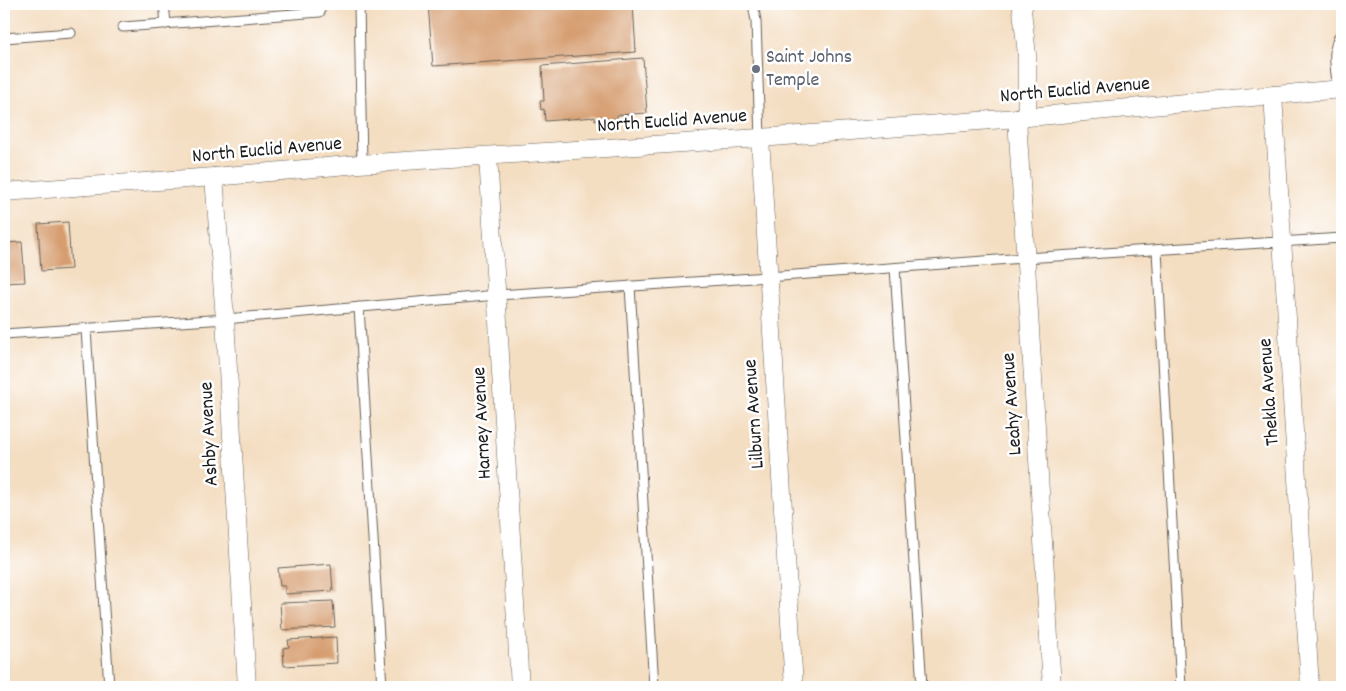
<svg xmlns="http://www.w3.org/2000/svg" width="1346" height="691" viewBox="0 0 1346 691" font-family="Dekko,sans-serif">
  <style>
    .building { fill: #d69d70 }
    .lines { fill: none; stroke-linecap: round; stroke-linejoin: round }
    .lane-casing { stroke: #686056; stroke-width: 11 }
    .street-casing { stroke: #686056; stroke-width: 19 }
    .lane { stroke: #fff; stroke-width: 9 }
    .street { stroke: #fff; stroke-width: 18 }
    .worship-dot { fill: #6b7280; stroke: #fff; stroke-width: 2 }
    .labels { text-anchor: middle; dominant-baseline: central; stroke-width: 5; stroke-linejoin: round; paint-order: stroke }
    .worship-label { font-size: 20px; fill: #5b616d; stroke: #fff; text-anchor: start }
    .street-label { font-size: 20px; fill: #1c1c1c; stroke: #fff }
  </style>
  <rect width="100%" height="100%" fill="#fff"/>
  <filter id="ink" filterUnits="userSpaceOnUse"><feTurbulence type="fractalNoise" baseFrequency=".02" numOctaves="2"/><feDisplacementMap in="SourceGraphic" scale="10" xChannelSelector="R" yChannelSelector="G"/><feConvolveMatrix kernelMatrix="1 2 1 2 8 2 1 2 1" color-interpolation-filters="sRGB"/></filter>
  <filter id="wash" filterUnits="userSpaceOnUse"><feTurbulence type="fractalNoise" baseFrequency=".0096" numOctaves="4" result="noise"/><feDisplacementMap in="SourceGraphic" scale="20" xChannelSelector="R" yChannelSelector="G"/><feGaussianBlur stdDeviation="1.12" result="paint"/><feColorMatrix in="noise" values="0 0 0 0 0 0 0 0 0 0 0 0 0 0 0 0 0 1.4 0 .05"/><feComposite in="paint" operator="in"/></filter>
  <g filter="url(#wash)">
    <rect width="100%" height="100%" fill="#f4dec2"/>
    <g id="blocks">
      <g class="building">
        <polygon points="428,4 633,4 636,52 433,66"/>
        <polygon points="643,58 647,113 617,115 617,119 595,120 595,117 545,121 544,109 541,110 540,101 544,101 542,66"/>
        <polygon points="68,222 71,269 41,271 38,224"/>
        <polygon points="22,242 25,282 4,283 4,243"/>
        <polygon points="331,564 333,591 285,594 285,586 280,586 278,568"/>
        <polygon points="333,601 335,627 282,630 280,603"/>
        <polygon points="336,637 337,663 284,666 283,648 289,647 288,640"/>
      </g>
    </g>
  </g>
  <g filter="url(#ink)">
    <use href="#blocks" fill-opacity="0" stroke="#686056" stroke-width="1"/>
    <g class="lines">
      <g class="lane-casing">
        <g id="lane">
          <polyline points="164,4 166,24"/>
          <polyline points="359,4 362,164"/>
          <polyline points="753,4 756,21 760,138"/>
          <polyline points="123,27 320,12"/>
          <polyline points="4,38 71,33"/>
          <path d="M1338,90C1336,71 1330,48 1342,32"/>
          <polyline points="1157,250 1181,687"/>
          <polyline points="895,268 922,687"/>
          <polyline points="630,286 654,687"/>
          <polyline points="359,307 382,687"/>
          <polyline points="86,329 109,687"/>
          <polyline points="4,334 225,319 497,295 768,277 1025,258 1342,238"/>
        </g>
      </g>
      <g class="street-casing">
        <g id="street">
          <polyline points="1024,4 1022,10 1027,55 1027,117"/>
          <polyline points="1273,95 1310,687"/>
          <polyline points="1017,118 1052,687"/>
          <polyline points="760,138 794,687"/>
          <polyline points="488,156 520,687"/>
          <polyline points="214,177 225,319 247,687"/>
          <polyline points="4,192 214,177 359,164 760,138 1017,118 1342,89"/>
        </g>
      </g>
      <use href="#lane" class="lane"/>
      <use href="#street" class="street"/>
    </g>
  </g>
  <circle class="worship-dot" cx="756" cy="69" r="5"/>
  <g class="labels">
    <g class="worship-label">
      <text x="766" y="58">Saint Johns<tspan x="766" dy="23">Temple</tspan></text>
    </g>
    <g class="street-label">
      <text transform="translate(1075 91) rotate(-5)">North Euclid Avenue</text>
      <text transform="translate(672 122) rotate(-4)">North Euclid Avenue</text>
      <text transform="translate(267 151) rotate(-5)">North Euclid Avenue</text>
      <text transform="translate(1270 392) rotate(-94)">Thekla Avenue</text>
      <text transform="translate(1013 404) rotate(-94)">Leahy Avenue</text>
      <text transform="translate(755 414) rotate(-94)">Lilburn Avenue</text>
      <text transform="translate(483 423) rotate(-93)">Harney Avenue</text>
      <text transform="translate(210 434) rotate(-93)">Ashby Avenue</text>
    </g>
  </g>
  <rect width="1346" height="691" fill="none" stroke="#fff" stroke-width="20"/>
</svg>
